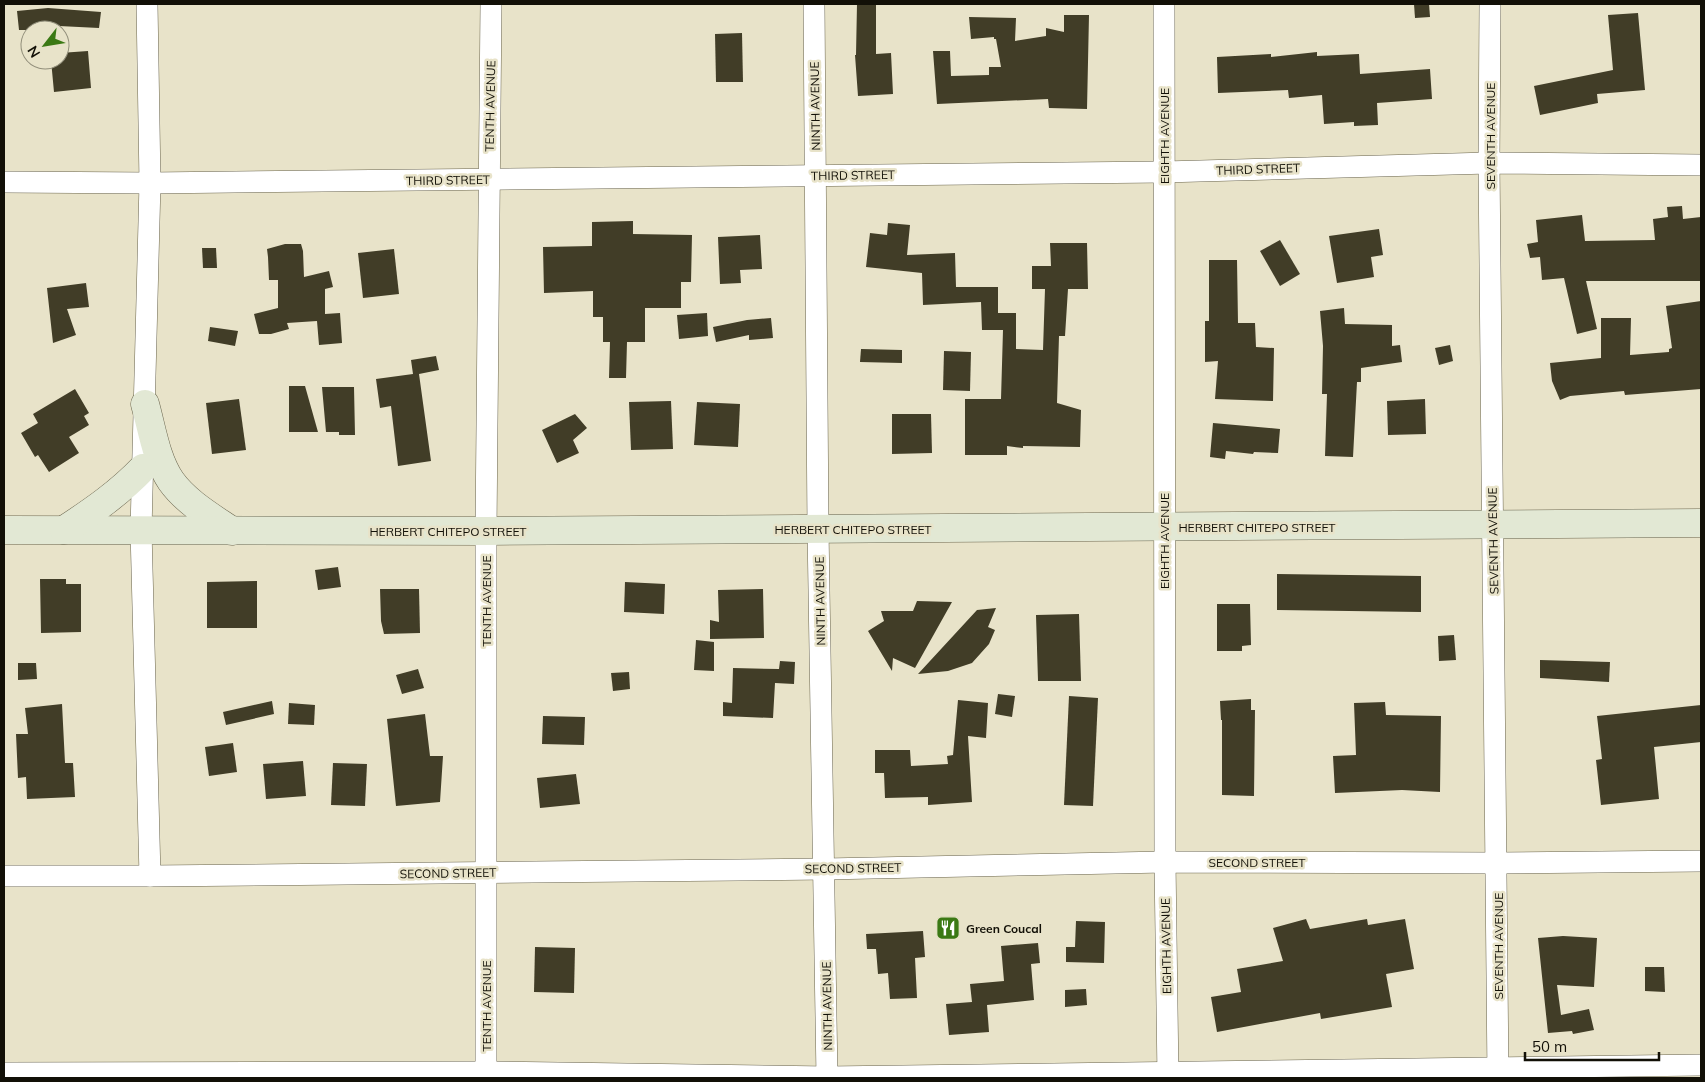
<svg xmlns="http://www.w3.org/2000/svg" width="1705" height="1082" viewBox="0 0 1705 1082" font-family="Mulish,sans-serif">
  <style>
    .building { fill: #413d27 }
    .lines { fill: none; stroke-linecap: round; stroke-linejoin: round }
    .minor-casing { stroke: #6a654e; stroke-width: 22 }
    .secondary-casing { stroke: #6a654e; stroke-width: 29 }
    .minor { stroke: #fff; stroke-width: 21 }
    .secondary { stroke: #e2e8d4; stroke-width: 28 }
    .labels { text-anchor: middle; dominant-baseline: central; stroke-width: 5; stroke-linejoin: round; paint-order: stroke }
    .street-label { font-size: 12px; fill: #121007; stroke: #e8e3c9 }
    .poi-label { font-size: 12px; font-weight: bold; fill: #121007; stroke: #e8e3c9; text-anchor: start }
  </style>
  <rect width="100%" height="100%" fill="#e8e3c9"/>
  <g class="building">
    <polygon points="857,4 876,4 876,54 891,53 893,94 858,96 855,55 856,55"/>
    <polygon points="1414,4 1429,4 1430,17 1415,18"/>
    <polygon points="48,8 101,12 99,28 39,25 39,30 19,30 17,11"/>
    <polygon points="1638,13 1645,90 1597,94 1598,103 1540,115 1534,86 1613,70 1608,15"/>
    <polygon points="1064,15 1089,15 1087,109 1049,108 1048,99 937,104 933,51 950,51 951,76 989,75 989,67 1001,67 996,39 994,39 994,37 971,39 969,17 1016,18 1015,41 1046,36 1046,28 1064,32"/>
    <polygon points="742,33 743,82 716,82 715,34"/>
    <polygon points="88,51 91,88 54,92 51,60 60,60 60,53"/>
    <polygon points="1317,52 1317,56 1359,54 1360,74 1430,69 1432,99 1377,103 1378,125 1354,126 1354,122 1324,124 1322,95 1289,98 1288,90 1218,93 1217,57 1271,54 1271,57"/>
    <polygon points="1682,206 1683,219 1701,217 1701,281 1586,281 1597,329 1577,334 1564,278 1542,280 1540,257 1530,258 1527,244 1538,242 1536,220 1582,215 1585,241 1655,240 1653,219 1668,217 1667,207"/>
    <polygon points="633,221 633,234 692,235 691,282 681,282 681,308 645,308 645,342 627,342 626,378 609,378 610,342 603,342 603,317 593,317 593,291 544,293 543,247 592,246 592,222"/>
    <polygon points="888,223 910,225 907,255 955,253 956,287 998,287 998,313 1016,313 1016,349 1043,350 1045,289 1032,289 1032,266 1051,266 1050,243 1087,243 1088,289 1068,289 1065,336 1059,336 1057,403 1081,410 1080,447 1023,446 1023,448 1007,446 1007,455 965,455 965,399 1001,399 1003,330 982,330 981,302 923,305 922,273 866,267 870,233 887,235"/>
    <polygon points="1379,229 1383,255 1371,257 1374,277 1337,283 1329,236"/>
    <polygon points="760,235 762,269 740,270 741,283 720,284 718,237"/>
    <polygon points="1280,240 1300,274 1280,286 1260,251"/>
    <polygon points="285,244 301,244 303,251 304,277 329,271 333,287 325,289 325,314 340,313 342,343 319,345 317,321 287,323 289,329 271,334 259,334 254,314 278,308 278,280 269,280 268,257 267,249"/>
    <polygon points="202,248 216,248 217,268 203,268"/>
    <polygon points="394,249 399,294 363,298 358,253"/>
    <polygon points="1209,260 1237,260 1238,323 1255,323 1256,347 1274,348 1273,401 1215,399 1218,361 1205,362 1205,321 1209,321"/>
    <polygon points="86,283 89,307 67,309 76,335 53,343 47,288"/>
    <polygon points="1701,301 1701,389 1625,395 1624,391 1570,396 1560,400 1552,381 1550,363 1601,358 1601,318 1631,318 1630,355 1669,352 1669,349 1672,348 1666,306"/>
    <polygon points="1344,308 1345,324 1392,325 1392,346 1400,345 1402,362 1361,368 1361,382 1357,382 1353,457 1325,456 1327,394 1322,394 1323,346 1320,311"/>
    <polygon points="707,313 708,336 679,339 677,315"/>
    <polygon points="771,318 773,338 749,340 749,335 716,342 713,327 747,320"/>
    <polygon points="210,327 238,331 235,346 208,341"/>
    <polygon points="1450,345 1453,361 1439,365 1435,348"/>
    <polygon points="861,349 902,350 902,363 860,362"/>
    <polygon points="944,351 971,352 970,391 943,390"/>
    <polygon points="436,356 439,370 419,374 431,461 398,466 391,406 380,408 376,379 413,374 411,360"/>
    <polygon points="289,386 305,386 318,432 289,432"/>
    <polygon points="322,387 354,387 355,435 339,435 339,432 326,432"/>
    <polygon points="75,389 89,413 84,416 89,425 69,437 79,453 49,472 38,455 35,457 21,433 38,423 33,414"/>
    <polygon points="239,399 246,450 212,454 206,403"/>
    <polygon points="1425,399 1426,434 1388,435 1387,401"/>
    <polygon points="671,401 673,449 631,450 629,402"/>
    <polygon points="697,402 740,404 738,447 694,445"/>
    <polygon points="575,414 587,428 573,440 579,453 557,463 542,430"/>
    <polygon points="892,414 931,414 932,453 892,454"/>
    <polygon points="1213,423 1280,429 1278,453 1254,452 1253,454 1226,451 1225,459 1210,457"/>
    <polygon points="338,567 341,587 318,590 315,570"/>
    <polygon points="1277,574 1421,576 1421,612 1277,610"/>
    <polygon points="40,579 66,579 66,584 81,584 81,632 41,633"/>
    <polygon points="257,581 257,628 207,628 207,582"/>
    <polygon points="625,582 665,584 664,614 624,612"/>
    <polygon points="380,589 419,589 420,633 384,634 381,621"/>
    <polygon points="763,589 764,638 710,639 710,620 719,622 718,590"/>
    <polygon points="917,601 952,602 915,668 893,658 892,671 868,631 884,621 881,611 913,611"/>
    <polygon points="1217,604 1250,604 1251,645 1242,646 1242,651 1217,651"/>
    <polygon points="996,608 988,627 995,630 989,644 972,663 948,671 918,674 977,610"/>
    <polygon points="1079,614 1081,681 1038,681 1036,615"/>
    <polygon points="1454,635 1456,660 1439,661 1438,636"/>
    <polygon points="696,640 714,642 714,671 694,670"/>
    <polygon points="1540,660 1610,662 1609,682 1540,678"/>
    <polygon points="780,661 795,662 794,684 775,683 773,718 723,716 723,702 732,703 733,668 779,669"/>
    <polygon points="18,663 36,663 37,679 18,680"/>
    <polygon points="418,669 424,688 402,694 396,675"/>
    <polygon points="629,672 630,689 613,691 611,673"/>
    <polygon points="998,694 1015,696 1012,717 995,714"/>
    <polygon points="1069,696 1098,698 1093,806 1064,805"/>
    <polygon points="1251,699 1251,710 1255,710 1254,796 1222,795 1222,720 1221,720 1220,701"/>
    <polygon points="958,700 988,703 986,738 968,736 972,802 928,805 928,797 885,798 884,773 875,773 875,750 910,750 911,766 948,764 947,756 953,755"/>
    <polygon points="272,701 274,714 226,725 223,712"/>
    <polygon points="1385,702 1386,715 1441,716 1440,792 1402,790 1335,793 1333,756 1356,755 1354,703"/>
    <polygon points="289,703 315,705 314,725 288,724"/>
    <polygon points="62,704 65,763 73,763 75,797 27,799 26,777 18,778 16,734 28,734 25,708"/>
    <polygon points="1701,705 1701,742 1654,747 1659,799 1601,805 1596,760 1602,759 1597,716"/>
    <polygon points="425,714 430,756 443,756 440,802 396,806 387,719"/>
    <polygon points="543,716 585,717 584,745 542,744"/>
    <polygon points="233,743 237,772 209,776 205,747"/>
    <polygon points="303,761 306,796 266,799 263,764"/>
    <polygon points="333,763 367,764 365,806 331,805"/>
    <polygon points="576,774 580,804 540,808 537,778"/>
    <polygon points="1306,919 1310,929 1367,919 1368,925 1405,919 1414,969 1386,974 1392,1007 1321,1019 1320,1013 1217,1032 1211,997 1241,992 1237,969 1283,961 1273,928"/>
    <polygon points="1076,921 1105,922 1104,963 1066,962 1066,947 1075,947"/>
    <polygon points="923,931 925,957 915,958 917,998 890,999 888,973 878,974 876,949 867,949 866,934"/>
    <polygon points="1563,936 1597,938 1594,987 1557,985 1561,1015 1589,1009 1594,1030 1573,1034 1572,1031 1548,1033 1538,938"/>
    <polygon points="1038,943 1040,963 1031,964 1034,1000 987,1005 989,1032 949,1035 946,1004 972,1002 970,984 1004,981 1001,946"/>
    <polygon points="535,947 575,948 574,993 534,992"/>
    <polygon points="1645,967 1664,967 1665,992 1645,991"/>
    <polygon points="1086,989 1087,1005 1065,1007 1065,990"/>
  </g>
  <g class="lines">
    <g class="minor-casing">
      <g id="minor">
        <polyline points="147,4 150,183 141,530 150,876"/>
        <polyline points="814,4 818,529 827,1078"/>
        <polyline points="1164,4 1165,862 1168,1078"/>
        <polyline points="1490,4 1489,163 1498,1078"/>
        <polyline points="4,182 150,183 1164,172 1489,163 1701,165"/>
        <polyline points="4,876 150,876 825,869 1165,862 1497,863 1701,861"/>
        <polyline points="4,1073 486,1072 827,1077 1701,1065"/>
        <polyline points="486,1078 486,531 491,4"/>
      </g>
    </g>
    <g class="secondary-casing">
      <g id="secondary">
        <path d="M145,404C152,429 156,459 171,481C186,502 210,516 232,531"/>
        <polyline points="4,530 486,531 1701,523"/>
        <path d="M64,530C93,511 119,493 143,468"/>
      </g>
    </g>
    <use href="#minor" class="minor"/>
    <use href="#secondary" class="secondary"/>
  </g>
  <defs>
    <g id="restaurant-square" transform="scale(1.25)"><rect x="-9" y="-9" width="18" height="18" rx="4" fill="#3b7914" stroke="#e8e3c9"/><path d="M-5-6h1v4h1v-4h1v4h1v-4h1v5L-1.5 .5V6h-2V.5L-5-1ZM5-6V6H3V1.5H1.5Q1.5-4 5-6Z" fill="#fff"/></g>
  </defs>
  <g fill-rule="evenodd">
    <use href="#restaurant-square" x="948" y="928"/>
  </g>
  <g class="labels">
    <g class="street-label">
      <text transform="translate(490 106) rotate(-89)">TENTH AVENUE</text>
      <text transform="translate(815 106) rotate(-91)">NINTH AVENUE</text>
      <text transform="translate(1164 136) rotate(-90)">EIGHTH AVENUE</text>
      <text transform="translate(1490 136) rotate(-90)">SEVENTH AVENUE</text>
      <text transform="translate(1258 169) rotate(-2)">THIRD STREET</text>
      <text transform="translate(853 175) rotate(-1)">THIRD STREET</text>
      <text transform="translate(448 180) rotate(-1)">THIRD STREET</text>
      <text x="1257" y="527">HERBERT CHITEPO STREET</text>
      <text x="853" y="529">HERBERT CHITEPO STREET</text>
      <text x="448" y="531">HERBERT CHITEPO STREET</text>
      <text transform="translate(1164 541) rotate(-90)">EIGHTH AVENUE</text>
      <text transform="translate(1493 541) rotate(-91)">SEVENTH AVENUE</text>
      <text transform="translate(486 601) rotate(-90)">TENTH AVENUE</text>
      <text transform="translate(820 601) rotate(-91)">NINTH AVENUE</text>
      <text x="1257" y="862">SECOND STREET</text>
      <text transform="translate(853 868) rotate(-1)">SECOND STREET</text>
      <text transform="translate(448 873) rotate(-1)">SECOND STREET</text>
      <text transform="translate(1166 946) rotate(-91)">EIGHTH AVENUE</text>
      <text transform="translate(1498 946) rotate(-90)">SEVENTH AVENUE</text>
      <text transform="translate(486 1006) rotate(-90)">TENTH AVENUE</text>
      <text transform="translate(827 1006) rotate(-91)">NINTH AVENUE</text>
    </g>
    <g class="poi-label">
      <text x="966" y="928">Green Coucal</text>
    </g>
  </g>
  <rect width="1705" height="1082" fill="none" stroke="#121007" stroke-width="10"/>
  <g transform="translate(45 45) rotate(239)"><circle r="24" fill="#e8e3c9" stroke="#928f7b"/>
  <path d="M0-4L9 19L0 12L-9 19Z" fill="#3b7914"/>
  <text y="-8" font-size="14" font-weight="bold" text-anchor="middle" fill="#121007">N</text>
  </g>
  <path d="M1525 1052v8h134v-8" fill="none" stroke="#121007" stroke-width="2.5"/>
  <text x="1532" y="1052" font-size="15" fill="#121007" stroke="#e8e3c9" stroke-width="4" paint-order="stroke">50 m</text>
</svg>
